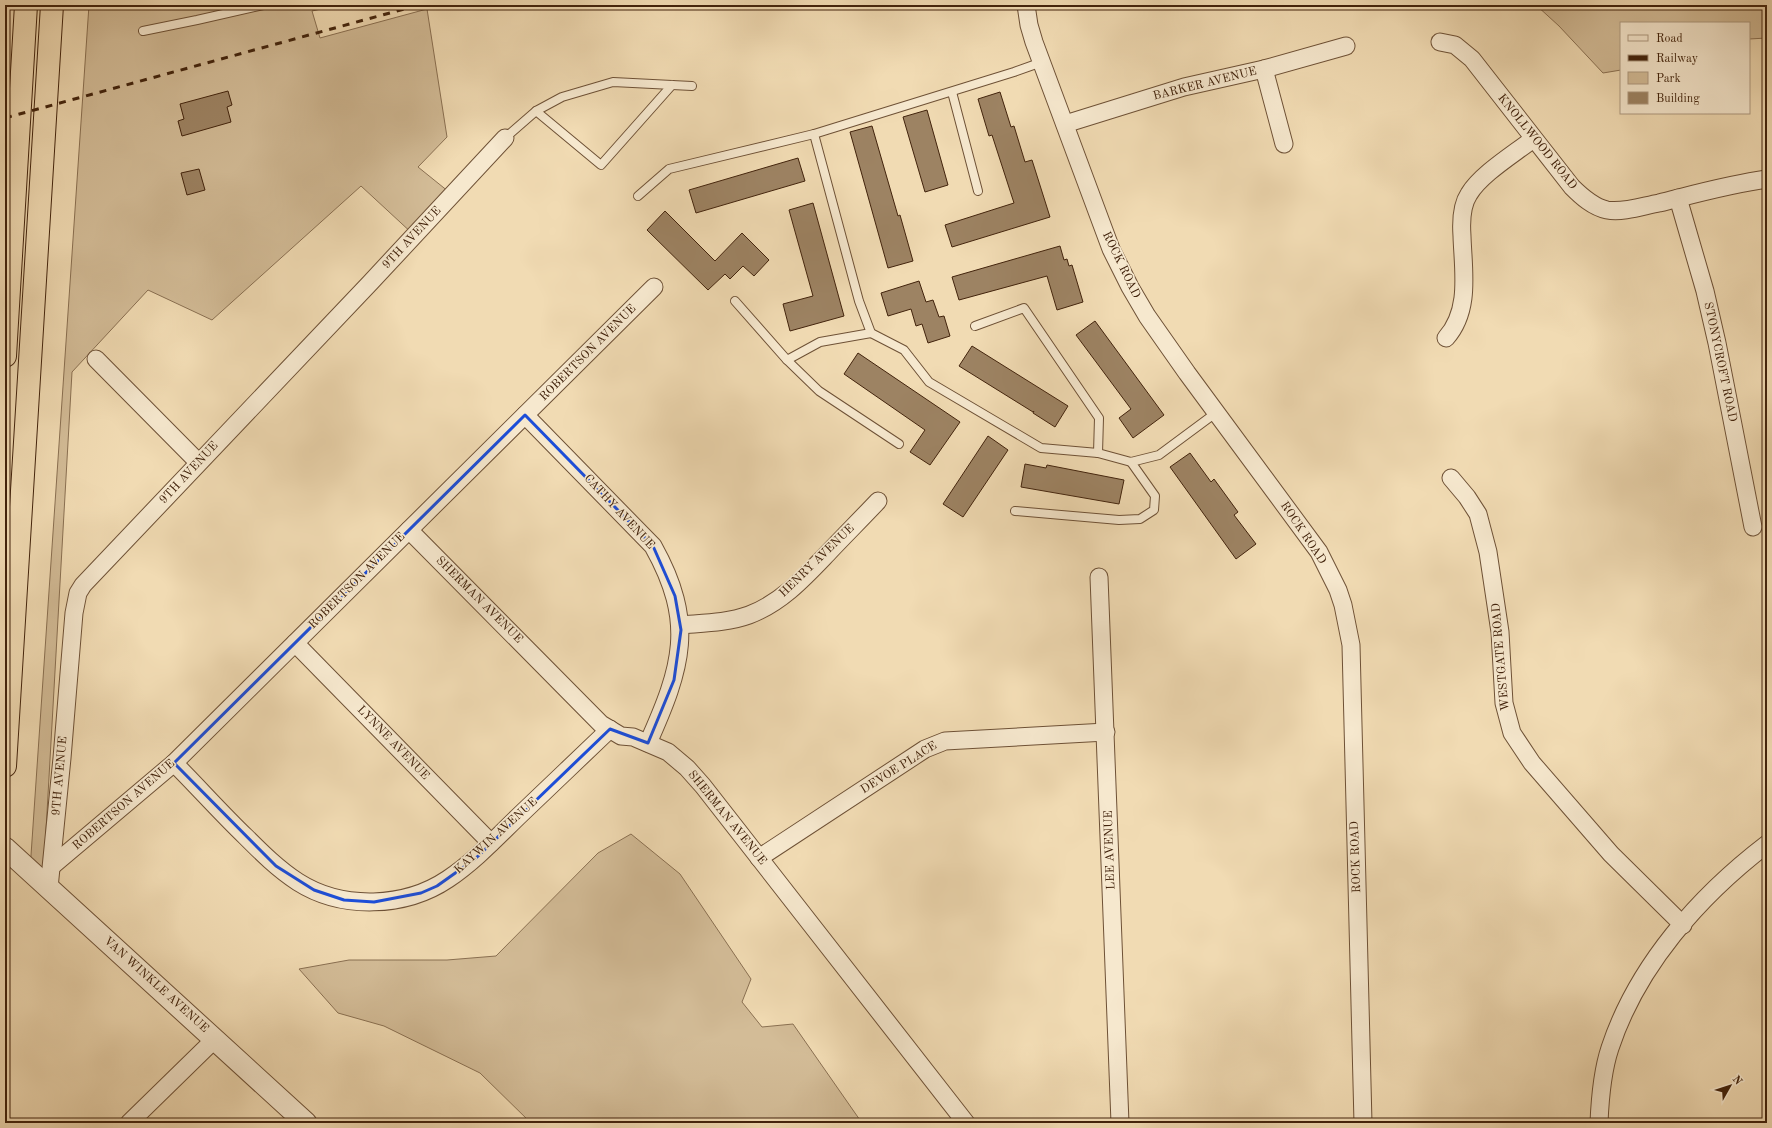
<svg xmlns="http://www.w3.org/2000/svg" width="1772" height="1128" viewBox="0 0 1772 1128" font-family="'Old Standard TT',serif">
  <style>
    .green { fill: #d3bc97; stroke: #8a7052 }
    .building { fill: #9d8363; stroke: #42230c }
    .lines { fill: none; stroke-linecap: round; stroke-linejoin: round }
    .service-casing { stroke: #6e5136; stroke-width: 10 }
    .minor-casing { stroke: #6e5136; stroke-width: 19 }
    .tertiary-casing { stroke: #6e5136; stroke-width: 23 }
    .trunk-casing { stroke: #42230c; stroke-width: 24 }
    .service { stroke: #f6e8ce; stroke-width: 8 }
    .minor { stroke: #f6e8ce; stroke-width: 17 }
    .tertiary { stroke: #f6e8ce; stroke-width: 21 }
    .trunk { stroke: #f1dbb3; stroke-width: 22 }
    .rail { stroke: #42230c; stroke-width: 3; stroke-dasharray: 7 7; stroke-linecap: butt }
    .marked { fill: none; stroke: #1d4ed8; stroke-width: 3; stroke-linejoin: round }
    .labels { text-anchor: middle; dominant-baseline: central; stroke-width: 3.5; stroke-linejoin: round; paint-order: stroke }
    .street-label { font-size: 12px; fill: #42230c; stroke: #f6e8ce }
  </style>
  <rect width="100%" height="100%" fill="#f1dbb3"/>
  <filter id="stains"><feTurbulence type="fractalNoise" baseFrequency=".005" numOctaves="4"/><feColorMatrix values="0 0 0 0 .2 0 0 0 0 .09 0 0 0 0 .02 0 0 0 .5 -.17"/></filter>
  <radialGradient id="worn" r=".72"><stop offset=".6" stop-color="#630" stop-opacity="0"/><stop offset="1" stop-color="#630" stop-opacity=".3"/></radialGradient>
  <g class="green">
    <polygon points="89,5 339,5 312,11 320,38 427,9 447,137 418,167 454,196 414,235 361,186 212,320 148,290 72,372 43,883 30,870"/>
    <polygon points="1536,5 1767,5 1767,38 1749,39 1749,23 1621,23 1621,70 1603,73 1559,26"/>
    <polygon points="631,834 680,874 751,979 742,1002 762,1027 793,1024 862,1123 531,1123 480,1073 384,1026 338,1013 299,969 349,960 447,960 496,956 598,853"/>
  </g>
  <g class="building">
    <polygon points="228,91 232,105 227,107 231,122 182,136 178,121 184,119 180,104"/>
    <polygon points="1000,92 1011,127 1014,126 1025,162 1032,160 1050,217 952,247 945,225 1014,203 992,135 989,136 978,99"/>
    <polygon points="927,110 948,185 925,192 903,117"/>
    <polygon points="872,126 898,216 900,215 913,261 888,268 850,132"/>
    <polygon points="798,158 805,181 696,213 689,190"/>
    <polygon points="199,169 205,190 187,195 181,173"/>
    <polygon points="813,203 844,316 790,331 783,304 813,296 789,210"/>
    <polygon points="665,211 715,261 742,233 769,260 754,276 743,266 730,279 725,274 708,290 647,230"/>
    <polygon points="1060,246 1064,260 1067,259 1069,266 1072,265 1083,302 1057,310 1047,276 959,300 952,277"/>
    <polygon points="919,281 926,302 933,300 939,317 944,316 950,336 928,343 922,324 916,326 911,309 888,316 881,293"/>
    <polygon points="1095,321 1164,415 1133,438 1119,418 1131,409 1076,335"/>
    <polygon points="972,346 1068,406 1055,427 1033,413 1034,411 1033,412 959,366"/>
    <polygon points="858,353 960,422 930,465 910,452 925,430 844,374"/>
    <polygon points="988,436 1008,450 963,517 943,504"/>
    <polygon points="1190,453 1211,482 1214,479 1238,512 1234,515 1256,544 1236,559 1170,467"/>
    <polygon points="1025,464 1046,468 1047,465 1124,480 1119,504 1021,487"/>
  </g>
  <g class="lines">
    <g class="service-casing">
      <g id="service">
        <polyline points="143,31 197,20 263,5"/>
        <polyline points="1042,62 1014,72 814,134 859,301 871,333 904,350 929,382 1041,448 1098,453 1131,462 1159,455 1217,412"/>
        <polyline points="952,92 978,191"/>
        <polyline points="536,111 601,165 672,85"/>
        <polyline points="505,138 536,111 562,97 613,82 692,86"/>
        <polyline points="638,196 669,169 814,134"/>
        <polyline points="735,301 787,360 820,342 871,333"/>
        <polyline points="975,326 1024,308 1099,418 1098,453"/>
        <polyline points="787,360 819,391 899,444"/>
        <polyline points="1015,511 1119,520 1140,519 1154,510 1155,496 1131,462"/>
      </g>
    </g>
    <g class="minor-casing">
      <g id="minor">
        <polyline points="1026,5 1029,25 1034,42 1111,249 1130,287 1147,316 1187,373 1319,552 1338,590 1343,605 1351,645 1363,1123"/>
        <path d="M1440,42L1455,45L1472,59L1572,187C1582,197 1593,207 1607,210C1623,213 1643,206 1659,203C1695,194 1730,184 1767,179"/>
        <polyline points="1264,69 1284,144"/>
        <polyline points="1065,124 1184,87 1264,69 1346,46"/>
        <polyline points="1678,198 1705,291 1717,343 1753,527"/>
        <path d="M1446,338C1471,310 1463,270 1462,236C1461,222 1461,206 1469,194C1481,174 1514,154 1533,139"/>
        <polyline points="96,359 198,462"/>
        <path d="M525,415L653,546C696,623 682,667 648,743"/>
        <polyline points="1451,478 1467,497 1478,514 1488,552 1500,632 1504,703 1512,733 1532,763 1611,854 1683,925"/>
        <polyline points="409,530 601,724 621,736 633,737 668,752 687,768 703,786 966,1123"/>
        <polyline points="1099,577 1120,1123"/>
        <path d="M680,625C703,623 727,623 749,615C781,603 804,578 827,554C844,536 861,519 878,501"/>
        <polyline points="295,643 491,843"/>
        <path d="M174,763C198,787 221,813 246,837C262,853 278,869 298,882C342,910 405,908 448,879C475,861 498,836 522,813C551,785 581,757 610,729"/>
        <polyline points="759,858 925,749 945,741 1106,732"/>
        <polyline points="52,866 174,763 654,287"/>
        <polyline points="49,888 62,758 74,613 78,593 83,585 370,283 505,138"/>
        <polyline points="129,1123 215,1039"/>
        <path d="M1599,1123C1600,1098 1602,1072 1610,1048C1637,966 1699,896 1767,844"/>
      </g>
    </g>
    <g class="tertiary-casing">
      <polyline id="tertiary" points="5,848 306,1123"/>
    </g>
    <g class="trunk-casing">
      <g id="trunk">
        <polyline points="5,356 26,5"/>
        <polyline points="5,766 52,5"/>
      </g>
    </g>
    <use href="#service" class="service"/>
    <use href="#minor" class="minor"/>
    <use href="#tertiary" class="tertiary"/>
    <use href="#trunk" class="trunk"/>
    <polyline class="rail" points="5,118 419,5"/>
  </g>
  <path class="marked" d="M525,415L653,546L675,596L681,630L674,680L648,743L610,729L475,859L437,886L421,893L374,902L344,900L314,890L276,866L174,763Z"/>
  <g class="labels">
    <g class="street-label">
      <text transform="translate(1205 84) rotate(-14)">BARKER AVENUE</text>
      <text transform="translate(1537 142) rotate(51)">KNOLLWOOD ROAD</text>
      <text transform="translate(412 238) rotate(-47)">9TH AVENUE</text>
      <text transform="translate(1121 265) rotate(64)">ROCK ROAD</text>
      <text transform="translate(588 353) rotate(-45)">ROBERTSON AVENUE</text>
      <text transform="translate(1720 362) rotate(78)">STONYCROFT ROAD</text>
      <text transform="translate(189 473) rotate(-47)">9TH AVENUE</text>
      <text transform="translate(619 512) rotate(47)">CATHY AVENUE</text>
      <text transform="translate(1303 533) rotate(56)">ROCK ROAD</text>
      <text transform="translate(817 561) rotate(-44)">HENRY AVENUE</text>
      <text transform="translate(357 581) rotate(-45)">ROBERTSON AVENUE</text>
      <text transform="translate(479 600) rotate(45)">SHERMAN AVENUE</text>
      <text transform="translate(1501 657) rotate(-95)">WESTGATE ROAD</text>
      <text transform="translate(393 743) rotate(46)">LYNNE AVENUE</text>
      <text transform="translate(899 768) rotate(-32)">DEVOE PLACE</text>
      <text transform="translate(60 776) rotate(-85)">9TH AVENUE</text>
      <text transform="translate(124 805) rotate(-41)">ROBERTSON AVENUE</text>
      <text transform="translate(727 818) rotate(51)">SHERMAN AVENUE</text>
      <text transform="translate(496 836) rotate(-42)">KAYWIN AVENUE</text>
      <text transform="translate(1110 850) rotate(-92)">LEE AVENUE</text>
      <text transform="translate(1356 857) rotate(-92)">ROCK ROAD</text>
      <text transform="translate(156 985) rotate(42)">VAN WINKLE AVENUE</text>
    </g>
  </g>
  <rect width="1772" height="1128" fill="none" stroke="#f1dbb3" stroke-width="20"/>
  <rect x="6" y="6" width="1760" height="1116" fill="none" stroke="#42230c" stroke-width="2"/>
  <rect x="10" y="10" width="1752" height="1108" fill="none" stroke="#42230c"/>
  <rect x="1620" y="22" width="130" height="92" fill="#f6e8ce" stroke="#ae9980"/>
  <rect x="1628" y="35" width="20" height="6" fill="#f6e8ce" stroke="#ae9980"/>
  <text x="1656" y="42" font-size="12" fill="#42230c">Road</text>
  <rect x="1628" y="55" width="20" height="6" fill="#42230c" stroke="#ae9980"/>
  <text x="1656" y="62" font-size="12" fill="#42230c">Railway</text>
  <rect x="1628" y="72" width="20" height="12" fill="#d3bc97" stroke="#ae9980"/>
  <text x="1656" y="82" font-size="12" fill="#42230c">Park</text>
  <rect x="1628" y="92" width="20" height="12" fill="#9d8363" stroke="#ae9980"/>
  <text x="1656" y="102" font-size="12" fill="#42230c">Building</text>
  <g transform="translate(1730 1086) rotate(51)" stroke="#f6e8ce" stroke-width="3" paint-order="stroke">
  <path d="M0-3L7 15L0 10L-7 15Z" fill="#42230c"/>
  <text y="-6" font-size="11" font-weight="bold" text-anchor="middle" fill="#42230c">N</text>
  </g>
  <rect width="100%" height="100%" filter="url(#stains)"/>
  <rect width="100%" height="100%" fill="url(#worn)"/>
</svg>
